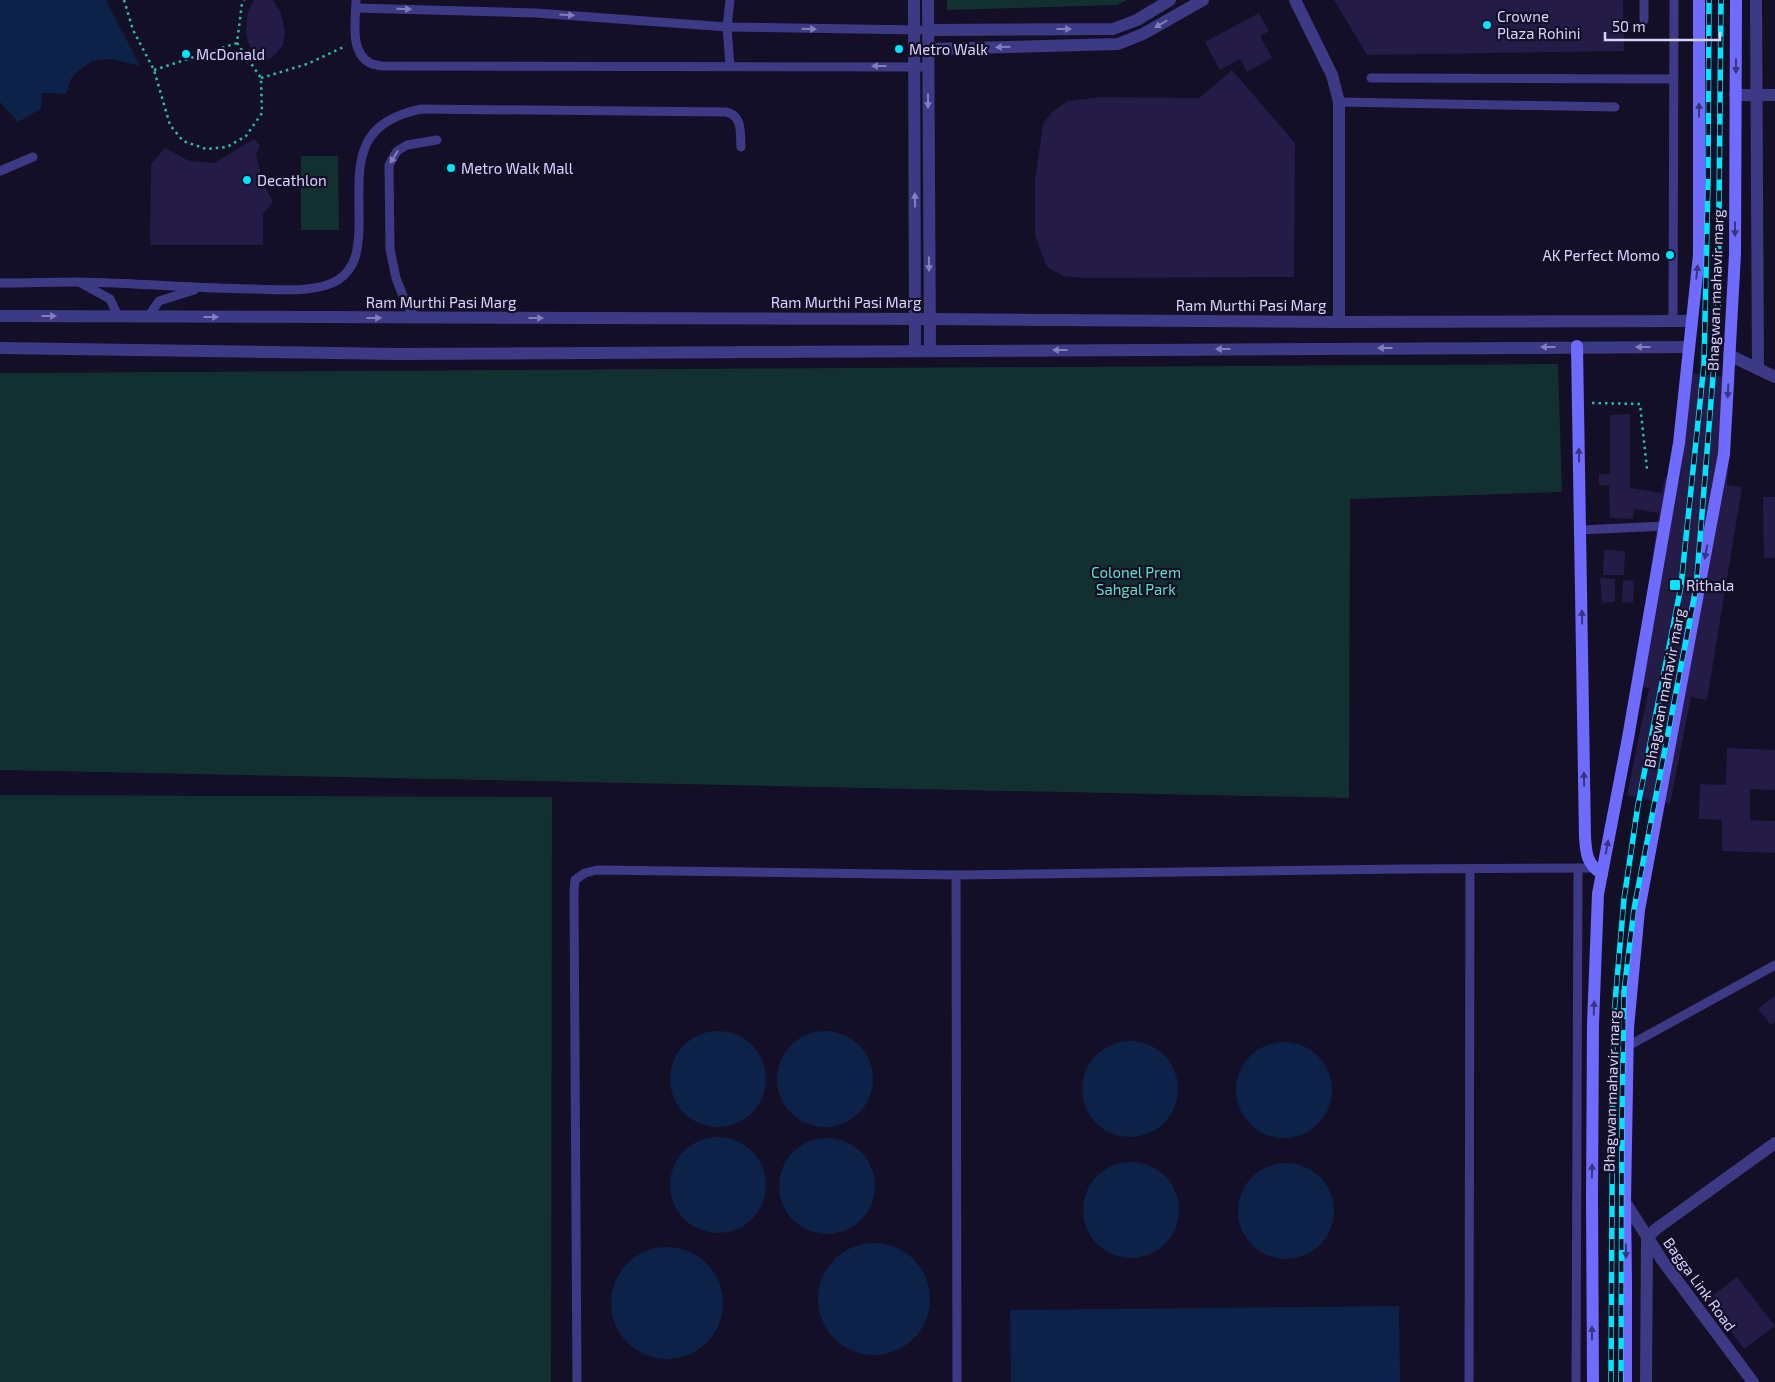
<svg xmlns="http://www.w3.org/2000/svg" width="1775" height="1382" viewBox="0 0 1775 1382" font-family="'Exo 2',sans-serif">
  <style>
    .green { fill: #12302f }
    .water { fill: #0c2248 }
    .building { fill: #241b47 }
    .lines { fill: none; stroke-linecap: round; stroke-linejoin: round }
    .path { stroke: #2fb8b0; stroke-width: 2.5; stroke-dasharray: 2.5 4; stroke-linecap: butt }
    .service { stroke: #3d3a85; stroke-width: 9 }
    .minor { stroke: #3d3a85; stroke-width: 12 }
    .tertiary { stroke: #3d3a85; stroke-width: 12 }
    .secondary { stroke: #6f6bff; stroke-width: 12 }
    .rail-casing { stroke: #00e5ff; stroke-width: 5.5 }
    .rail { stroke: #130f26; stroke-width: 4; stroke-dasharray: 11; stroke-linecap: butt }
    .oneway { fill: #837fbc }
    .oneway2 { fill: #38347d }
    .poi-dot { fill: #00e5ff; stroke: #130f26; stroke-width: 2 }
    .labels { text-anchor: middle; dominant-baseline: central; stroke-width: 4.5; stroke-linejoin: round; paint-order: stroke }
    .poi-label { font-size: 15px; fill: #d9d4ff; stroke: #130f26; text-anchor: start }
    .street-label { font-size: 15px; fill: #d9d4ff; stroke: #130f26 }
    .park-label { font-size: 15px; fill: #5fe0c0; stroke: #130f26 }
  </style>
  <rect width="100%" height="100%" fill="#130f26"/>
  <g class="green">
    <polygon points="947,0 1127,0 1117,5 947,10"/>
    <polygon points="301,156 338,156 339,230 301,230"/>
    <polygon points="1558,364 1562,492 1350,499 1349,798 0,770 0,373"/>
    <polygon points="0,795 552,797 551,1382 0,1382"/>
  </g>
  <g class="water">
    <polygon points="0,0 106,0 140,66 111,59 92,61 78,71 71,79 66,94 42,93 41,109 18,122 0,102"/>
    <circle cx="825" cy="1079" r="48"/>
    <circle cx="718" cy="1079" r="48"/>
    <circle cx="1130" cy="1089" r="48"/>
    <circle cx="1284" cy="1090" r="48"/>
    <circle cx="718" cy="1185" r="48"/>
    <circle cx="827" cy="1186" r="48"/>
    <circle cx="1131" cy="1210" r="48"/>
    <circle cx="1286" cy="1211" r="48"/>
    <circle cx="874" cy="1299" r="56"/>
    <circle cx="667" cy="1303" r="56"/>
    <polygon points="1399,1306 1400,1382 1011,1382 1010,1310"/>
  </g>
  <g class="building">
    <polygon points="254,0 273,0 281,13 285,32 283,45 275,55 267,60 253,54 248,42 246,29 248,12"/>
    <polygon points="1334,0 1623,0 1624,51 1367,55"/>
    <polygon points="1259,13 1269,31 1260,36 1272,58 1247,72 1240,59 1220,70 1205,42"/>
    <polygon points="1232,70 1295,143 1294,277 1085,278 1063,276 1047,267 1035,235 1035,180 1043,124 1052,112 1068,101 1100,97 1199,98"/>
    <polygon points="254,139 260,146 256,154 262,179 273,202 263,214 263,245 150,245 151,164 165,148 189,161 214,163"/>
    <polygon points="1691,373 1735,378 1727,485 1742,487 1707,700 1691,697 1670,804 1627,795 1649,688 1633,686 1659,513 1634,509 1633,519 1610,518 1609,486 1599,485 1599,474 1610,474 1610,415 1630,414 1630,488 1662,493 1665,477 1680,479"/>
    <polygon points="1763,497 1775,497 1775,558 1764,558"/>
    <polygon points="1604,550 1625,551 1624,575 1603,575"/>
    <polygon points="1600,578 1615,579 1615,602 1602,603"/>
    <polygon points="1623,580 1634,581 1633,602 1622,603"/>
    <polygon points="1727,748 1775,750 1775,790 1750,789 1750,820 1775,821 1775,853 1722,851 1722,820 1699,819 1700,784 1726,785"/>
    <polygon points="1775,996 1775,1021 1771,1025 1758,1009"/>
    <polygon points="1737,1277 1775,1326 1744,1349 1707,1300"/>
  </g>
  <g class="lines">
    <g class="path">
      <polyline points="124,0 133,30 154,70 170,125 183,141 206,149 227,147 246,136 262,113 261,78 237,43 242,3 244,0"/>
      <polyline points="154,70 237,43"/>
      <polyline points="261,78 307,64 346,46"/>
      <polyline points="1592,403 1640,404 1647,469"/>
    </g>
    <g class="service">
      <path d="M356,0C356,19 349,52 370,63C373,65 378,65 382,66L928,67"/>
      <polyline points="730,0 727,27 730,66"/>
      <polyline points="356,8 536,13 727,27 920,30"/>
      <polyline points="1644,20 1644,0"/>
      <polyline points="1371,78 1673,79"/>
      <polyline points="1339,102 1615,107"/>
      <polyline points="0,171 33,157"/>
      <path d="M0,283C26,283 53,282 79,282C136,283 192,288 249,289C275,289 316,294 338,280C356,268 358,250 359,230C360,171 348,124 421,109L726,112C743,116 740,132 741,147"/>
      <polyline points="81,283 110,299 118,316"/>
      <polyline points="148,317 159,301 194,290"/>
      <polyline points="415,318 405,301 396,278 390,249 389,165 397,151 407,145 437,140"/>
      <polyline points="1673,321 1674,0"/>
      <polyline points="1580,530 1665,526"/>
      <polyline points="956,875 957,1382"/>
      <polyline points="1628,1046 1775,965"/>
      <polyline points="577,1382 574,892 575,880 585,873 597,870 956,875 1402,869 1593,868"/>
      <polyline points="1469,1382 1470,869"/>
      <polyline points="1576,1382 1578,868"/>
    </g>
    <g class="minor">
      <polyline points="914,0 915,351"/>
      <polyline points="928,0 930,351"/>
      <polyline points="1295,0 1332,75 1339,102 1339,322"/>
      <polyline points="1756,0 1758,369"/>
      <polyline points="928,30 1113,29 1137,20 1170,0"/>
      <polyline points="928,49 1118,44 1143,34 1203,0"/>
      <polyline points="1735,95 1775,95"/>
      <polyline points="1625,1202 1662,1260 1753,1382"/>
      <polyline points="1646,1382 1647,1238 1656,1229 1775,1143"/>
    </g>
    <g class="tertiary">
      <polyline points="0,316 930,319 1339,322 1692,321"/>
      <polyline points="0,348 397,354 1689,347"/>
      <polyline points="1729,355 1775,377"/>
    </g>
    <g class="secondary">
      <path d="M1577,346L1585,837C1586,854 1587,864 1602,874"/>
      <polyline points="1593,1382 1592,1198 1593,1024 1598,894 1628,738 1679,443 1699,255 1699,0"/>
      <polyline points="1626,1382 1626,1280 1625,1202 1628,1028 1639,910 1724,454 1735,254 1736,0"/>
    </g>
    <g class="rail-casing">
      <g id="rail">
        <polyline points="1611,1382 1613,1026 1624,899 1638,805 1681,586 1704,364 1708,182 1709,0"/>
        <polyline points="1621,1382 1622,1120 1624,991 1634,909 1696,589 1718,314 1721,0"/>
      </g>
    </g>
    <use href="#rail" class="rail"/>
  </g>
  <defs><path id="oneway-solid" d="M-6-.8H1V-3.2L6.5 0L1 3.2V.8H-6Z" transform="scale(1.25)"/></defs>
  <g class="oneway">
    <use href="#oneway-solid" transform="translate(404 9) rotate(2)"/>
    <use href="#oneway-solid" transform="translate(567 15) rotate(4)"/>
    <use href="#oneway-solid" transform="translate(1161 24) rotate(150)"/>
    <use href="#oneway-solid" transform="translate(809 29) rotate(1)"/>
    <use href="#oneway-solid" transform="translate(1064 29)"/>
    <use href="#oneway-solid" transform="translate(1003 47) rotate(179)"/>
    <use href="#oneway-solid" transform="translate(879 66) rotate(-180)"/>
    <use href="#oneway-solid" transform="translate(928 101) rotate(90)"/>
    <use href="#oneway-solid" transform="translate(394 157) rotate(122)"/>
    <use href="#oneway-solid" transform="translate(915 200) rotate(-91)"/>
    <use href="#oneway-solid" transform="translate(929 264) rotate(90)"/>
    <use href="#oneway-solid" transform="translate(49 316)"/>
    <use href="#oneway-solid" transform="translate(211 317)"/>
    <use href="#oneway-solid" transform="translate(374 318)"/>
    <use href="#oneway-solid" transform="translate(536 318)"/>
    <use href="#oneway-solid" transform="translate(1548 347) rotate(180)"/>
    <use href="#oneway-solid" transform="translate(1643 347) rotate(-180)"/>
    <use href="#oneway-solid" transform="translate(1385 348) rotate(180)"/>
    <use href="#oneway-solid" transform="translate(1223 349) rotate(180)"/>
    <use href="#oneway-solid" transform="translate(1060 350) rotate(180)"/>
  </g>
  <g class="oneway2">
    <use href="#oneway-solid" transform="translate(1736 66) rotate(90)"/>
    <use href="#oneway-solid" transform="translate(1699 110) rotate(-90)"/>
    <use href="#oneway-solid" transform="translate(1735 229) rotate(90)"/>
    <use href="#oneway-solid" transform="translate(1697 272) rotate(-84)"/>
    <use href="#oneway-solid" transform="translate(1728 391) rotate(93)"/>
    <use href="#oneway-solid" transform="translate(1579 455) rotate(-91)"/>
    <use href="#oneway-solid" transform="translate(1706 552) rotate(101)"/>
    <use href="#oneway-solid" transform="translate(1582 617) rotate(-91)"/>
    <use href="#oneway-solid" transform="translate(1584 779) rotate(-91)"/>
    <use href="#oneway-solid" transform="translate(1607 847) rotate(-79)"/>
    <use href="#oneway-solid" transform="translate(1594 1008) rotate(-88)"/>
    <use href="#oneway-solid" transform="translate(1592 1171) rotate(-89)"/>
    <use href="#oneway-solid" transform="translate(1626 1251) rotate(89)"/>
    <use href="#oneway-solid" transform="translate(1592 1333) rotate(-90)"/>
  </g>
  <g class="poi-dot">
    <circle cx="1487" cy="25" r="5"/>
    <circle cx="899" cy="49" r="5"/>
    <circle cx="186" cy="54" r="5"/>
    <circle cx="451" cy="168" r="5"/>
    <circle cx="247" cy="180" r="5"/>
    <circle cx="1670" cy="255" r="5"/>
    <rect x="1669" y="579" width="12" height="12" rx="2.5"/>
  </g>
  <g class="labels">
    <g class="poi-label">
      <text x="1497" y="16">Crowne<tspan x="1497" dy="17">Plaza Rohini</tspan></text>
      <text x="909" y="49">Metro Walk</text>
      <text x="196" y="54">McDonald</text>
      <text x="461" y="168">Metro Walk Mall</text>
      <text x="257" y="180">Decathlon</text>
      <text x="1660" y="255" text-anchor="end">AK Perfect Momo</text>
      <text x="1686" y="585">Rithala</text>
    </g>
    <g class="street-label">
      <text transform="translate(1715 290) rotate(-88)">Bhagwan mahavir marg</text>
      <text x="441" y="302">Ram Murthi Pasi Marg</text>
      <text x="846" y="302">Ram Murthi Pasi Marg</text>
      <text x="1251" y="305">Ram Murthi Pasi Marg</text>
      <text transform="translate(1664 688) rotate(-79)">Bhagwan mahavir marg</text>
      <text transform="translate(1611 1091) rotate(-88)">Bhagwan mahavir marg</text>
      <text transform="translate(1700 1284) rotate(54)">Bagga Link Road</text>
    </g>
    <g class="park-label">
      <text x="1136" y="572">Colonel Prem<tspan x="1136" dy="17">Sahgal Park</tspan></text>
    </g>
  </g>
  <path d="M1605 32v8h115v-8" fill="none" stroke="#d9d4ff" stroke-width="2.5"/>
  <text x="1612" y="32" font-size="15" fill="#d9d4ff" stroke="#130f26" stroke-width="4" paint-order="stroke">50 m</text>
</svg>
